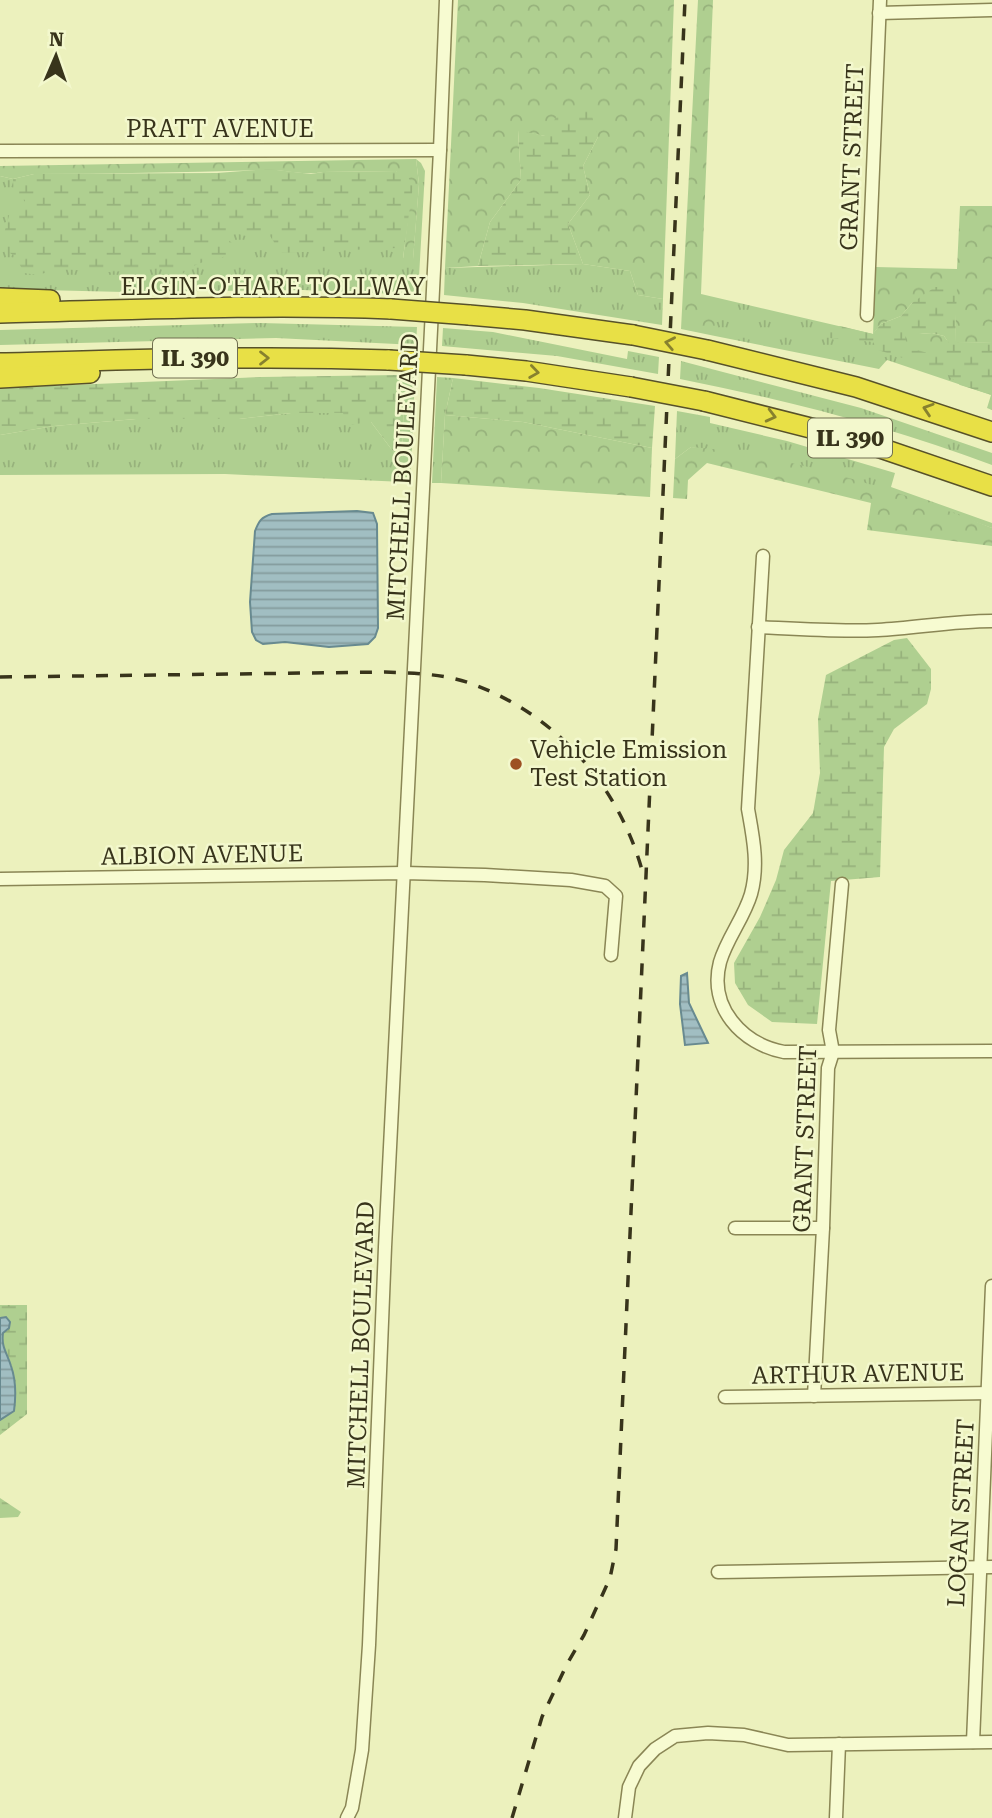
<svg xmlns="http://www.w3.org/2000/svg" width="992" height="1818" viewBox="0 0 992 1818" font-family="'Roboto Serif',serif">
  <style>
    .grass { fill: url(#grass-tufts) }
    .forest { fill: url(#forest-crowns) }
    .wetland { fill: url(#wetland-marsh); fill-rule: evenodd }
    .water { fill: url(#water-rules); stroke: #688a90; stroke-width: 2 }
    .lines { fill: none; stroke-linecap: round; stroke-linejoin: round }
    .minor-casing { stroke: #8a8655; stroke-width: 15 }
    .highway-casing { stroke: #57512a; stroke-width: 22 }
    .minor { stroke: #f7fbd1; stroke-width: 12 }
    .highway { stroke: #e8e046; stroke-width: 19 }
    .rail { stroke: #38341b; stroke-width: 3.5; stroke-dasharray: 12 12; stroke-linecap: butt }
    .highway-bridge-casing { stroke: #57512a; stroke-width: 22; stroke-linecap: butt }
    .highway-bridge { stroke: #e8e046; stroke-width: 19 }
    .oneway { stroke: #87812e }
    .poi-dot { fill: #9d5121; stroke: #f3f8cd; stroke-width: 2.5 }
    .labels { text-anchor: middle; dominant-baseline: central; stroke-width: 5; stroke-linejoin: round; paint-order: stroke }
    .shield { fill: #f3f8cd; stroke: #706f50; stroke-width: 2 }
    .shield-label { font-size: 23px; font-weight: bold; fill: #38341b }
    .street-label { font-size: 24px; fill: #38341b; stroke: #f3f8cd }
    .poi-label { font-size: 24px; fill: #38341b; stroke: #f3f8cd; text-anchor: start }
  </style>
  <defs>
    <pattern id="grass-tufts" width="24" height="20" patternUnits="userSpaceOnUse" patternTransform="scale(1.75)"><rect width="24" height="20" fill="#afcf90"/><path d="M3 7l-1-3M5 7V3M7 7l1-3M15 17l-1-3M17 17v-4M19 17l1-3" fill="none" stroke="#97b27c"/></pattern>
    <pattern id="forest-crowns" width="20" height="18" patternUnits="userSpaceOnUse" patternTransform="scale(1.75)"><rect width="20" height="18" fill="#afcf90"/><path d="M2 6a3 3 0 1 1 6 0M12 15a3 3 0 1 1 6 0" fill="none" stroke="#97b27c"/></pattern>
    <pattern id="wetland-marsh" width="20" height="14" patternUnits="userSpaceOnUse" patternTransform="scale(1.75)"><rect width="20" height="14" fill="#afcf90"/><path d="M1 5h8M5 5V1M11 12h8M15 12V8" fill="none" stroke="#97b27c"/></pattern>
    <pattern id="water-rules" width="6" height="5" patternUnits="userSpaceOnUse" patternTransform="scale(1.75)"><rect width="6" height="5" fill="#a1bec2"/><path d="M0 2.5h6" fill="none" stroke="#849b9d"/></pattern>
  </defs>
  <rect width="100%" height="100%" fill="#ecf1bd"/>
  <g class="grass">
    <polygon points="416,159 421,163 425,171 418,295 303,290 124,292 0,289 0,176 13,179 413,186 403,258 413,259 419,184"/>
    <polygon points="583,264 630,271 638,295 663,299 662,325 523,303 444,295 445,268"/>
    <polygon points="701,294 873,334 881,324 955,342 992,343 992,410 987,408 991,395 887,360 879,369 715,336 714,325"/>
    <polygon points="260,323 417,327 416,345 276,338 0,345 0,330"/>
    <polygon points="443,328 493,332 627,359 628,351 659,357 658,374 557,356 442,346"/>
    <path d="M681,361L861,408L992,453V465C891,427 786,400 680,379Z"/>
    <polygon points="398,375 415,376 411,467 409,476 404,482 225,474 0,475 0,435 54,426 136,419 239,419 291,413 344,413 371,422 395,454 402,459 404,397"/>
    <polygon points="437,377 453,378 445,415 441,483 432,483"/>
    <polygon points="677,411 710,417 710,423 787,441 895,473 891,487 992,523 992,528 925,504 825,473 691,447 675,459"/>
  </g>
  <g class="forest">
    <polygon points="458,0 674,0 663,299 638,295 630,271 583,264 568,224 590,195 583,166 598,137 545,136 518,131 521,180 490,222 478,266 445,268"/>
    <polygon points="698,0 713,0 701,294 715,304 715,336 681,329"/>
    <path d="M416,159L419,184L413,260L403,259L412,186L396,171L323,172C303,176 285,169 265,170C188,172 111,174 34,174L13,179L0,176V166Z"/>
    <polygon points="960,206 992,206 992,343 955,342 956,287 912,303 901,316 881,324 873,334 876,267 957,269"/>
    <polygon points="932,333 944,336 949,343 947,351 940,355 919,351 906,344 904,335"/>
    <polygon points="445,415 523,422 652,448 650,497 441,483"/>
    <polygon points="0,426 54,426 0,435"/>
    <path d="M691,447C787,454 903,492 992,528V546L867,530L871,503L707,463L688,480L687,499L673,498L675,459Z"/>
  </g>
  <g class="wetland">
    <polygon points="590,109 598,137 583,166 590,195 568,224 583,264 478,266 490,222 521,180 518,130 545,136 559,112"/>
    <path d="M268,169L311,174L323,172L396,171L407,175L413,186L405,242L397,248L279,253L273,249L274,242L270,236L254,238L234,233L228,235L226,238L232,243L235,255C216,258 190,262 178,279H171L166,268L109,272L58,269L38,275L24,273L16,257L4,249L2,241L10,212L14,207L25,201L23,196C15,193 13,189 13,179L34,174L217,173Z"/>
    <path d="M935,287H957L955,342L992,343V395L960,385L943,371L878,350L873,342L830,338V331L840,326L873,334L881,324L901,316L912,303ZM932,333L944,336L949,343L947,351L940,355L919,351L906,343L905,335Z"/>
    <polygon points="398,375 404,397 402,460 395,454 371,422 347,425 343,413 291,413 239,419 136,419 54,426 0,426 0,388 261,377"/>
    <polygon points="453,378 539,388 655,406 652,448 523,422 445,415"/>
    <polygon points="907,638 931,669 931,689 927,704 894,729 884,747 880,877 831,881 817,1024 772,1022 748,1005 735,983 734,963 760,917 776,880 784,850 813,813 820,773 818,719 826,675 894,640"/>
    <polygon points="0,1305 27,1305 27,1414 0,1435 0,1420 14,1411 11,1365 2,1342 6,1317 0,1318"/>
    <polygon points="0,1498 21,1512 18,1517 0,1518"/>
  </g>
  <g class="water">
    <path d="M357,511L373,513L377,524L378,628L375,637L368,644L329,647L285,642L263,644L256,640L252,632L250,602L255,531C259,521 261,517 272,514Z"/>
    <polygon points="687,973 689,1003 708,1043 685,1045 680,1004 681,976"/>
    <path d="M6,1317L10,1322L9,1328L3,1333C1,1347 7,1353 11,1366C16,1380 16,1396 14,1411L0,1420V1318Z"/>
  </g>
  <g class="lines">
    <g class="minor-casing">
      <g id="minor">
        <polyline points="879,13 992,10"/>
        <polyline points="0,151 440,150"/>
        <polyline points="867,315 880,0"/>
        <path d="M763,556L748,809C753,837 759,865 751,894C744,918 727,938 720,962C708,1007 742,1044 784,1052L992,1051"/>
        <path d="M758,627C798,629 838,632 878,630C916,628 953,621 992,621"/>
        <polyline points="0,879 404,873 485,875 571,880 605,886 616,896 611,955"/>
        <polyline points="735,1228 823,1228"/>
        <polyline points="814,1396 823,1228 828,1068 833,1052 829,1030 842,884"/>
        <polyline points="725,1397 992,1393"/>
        <polyline points="718,1572 992,1567"/>
        <polyline points="973,1742 992,1286"/>
        <polyline points="347,1818 352,1808 362,1750 369,1645 385,1247 440,150 446,0"/>
        <polyline points="625,1818 629,1787 639,1766 655,1749 675,1736 708,1733 744,1735 788,1745 992,1742"/>
        <polyline points="836,1818 839,1744"/>
      </g>
    </g>
    <g class="highway-casing">
      <g id="highway">
        <polyline points="0,298 50,300"/>
        <path d="M0,313C130,310 261,304 391,309"/>
        <polyline points="469,315 525,320 633,335"/>
        <polyline points="707,350 856,387 992,432"/>
        <path d="M0,363C130,360 259,355 389,360"/>
        <polyline points="466,365 526,371 631,387"/>
        <polyline points="0,378 90,373"/>
        <polyline points="704,401 854,439 992,486"/>
      </g>
    </g>
    <use href="#minor" class="minor"/>
    <use href="#highway" class="highway"/>
    <g class="rail">
      <path d="M0,677L385,672C415,673 447,674 475,685C557,716 618,785 642,870"/>
      <polyline points="512,1818 542,1717 567,1664 584,1635 610,1578 616,1549 685,0"/>
    </g>
    <g class="highway-bridge-casing">
      <g id="highway-bridge">
        <polyline points="391,309 469,315"/>
        <polyline points="633,335 707,350"/>
        <polyline points="389,360 466,365"/>
        <polyline points="631,387 704,401"/>
      </g>
    </g>
    <use href="#highway-bridge" class="highway-bridge"/>
  </g>
  <defs><path id="oneway-chevron" d="M-2-3.5L2.5 0L-2 3.5" fill="none" stroke-width="1.6" stroke-linecap="round" stroke-linejoin="round" transform="scale(1.75)"/></defs>
  <g class="oneway">
    <use href="#oneway-chevron" transform="translate(670 343) rotate(-169)"/>
    <use href="#oneway-chevron" transform="translate(264 358)"/>
    <use href="#oneway-chevron" transform="translate(534 372) rotate(8)"/>
    <use href="#oneway-chevron" transform="translate(928 409) rotate(-162)"/>
    <use href="#oneway-chevron" transform="translate(771 416) rotate(14)"/>
  </g>
  <circle class="poi-dot" cx="516" cy="764" r="7"/>
  <g class="labels">
    <g class="shield">
      <rect x="153" y="338.5" width="84" height="39" rx="5"/>
      <rect x="808" y="418.5" width="84" height="39" rx="5"/>
    </g>
    <g class="shield-label">
      <text x="195" y="358">IL 390</text>
      <text x="850" y="438">IL 390</text>
    </g>
    <g class="street-label">
      <text x="220" y="129">PRATT AVENUE</text>
      <text transform="translate(852 157) rotate(-88)">GRANT STREET</text>
      <text x="273" y="287">ELGIN-O'HARE TOLLWAY</text>
      <text transform="translate(403 477) rotate(-87)">MITCHELL BOULEVARD</text>
      <text transform="translate(202 855) rotate(-1)">ALBION AVENUE</text>
      <text transform="translate(805 1139) rotate(-88)">GRANT STREET</text>
      <text transform="translate(361 1345) rotate(-88)">MITCHELL BOULEVARD</text>
      <text transform="translate(858 1374) rotate(-1)">ARTHUR AVENUE</text>
      <text transform="translate(961 1513) rotate(-87)">LOGAN STREET</text>
    </g>
    <g class="poi-label">
      <text x="530" y="750">Vehicle Emission<tspan x="530" dy="28">Test Station</tspan></text>
    </g>
  </g>
  <g transform="translate(56 56) rotate(2)" stroke="#f3f8cd" stroke-width="5" paint-order="stroke">
  <path d="M0-5L12 26L0 18L-12 26Z" fill="#38341b"/>
  <text y="-10" font-size="19" font-weight="bold" text-anchor="middle" fill="#38341b">N</text>
  </g>
</svg>
